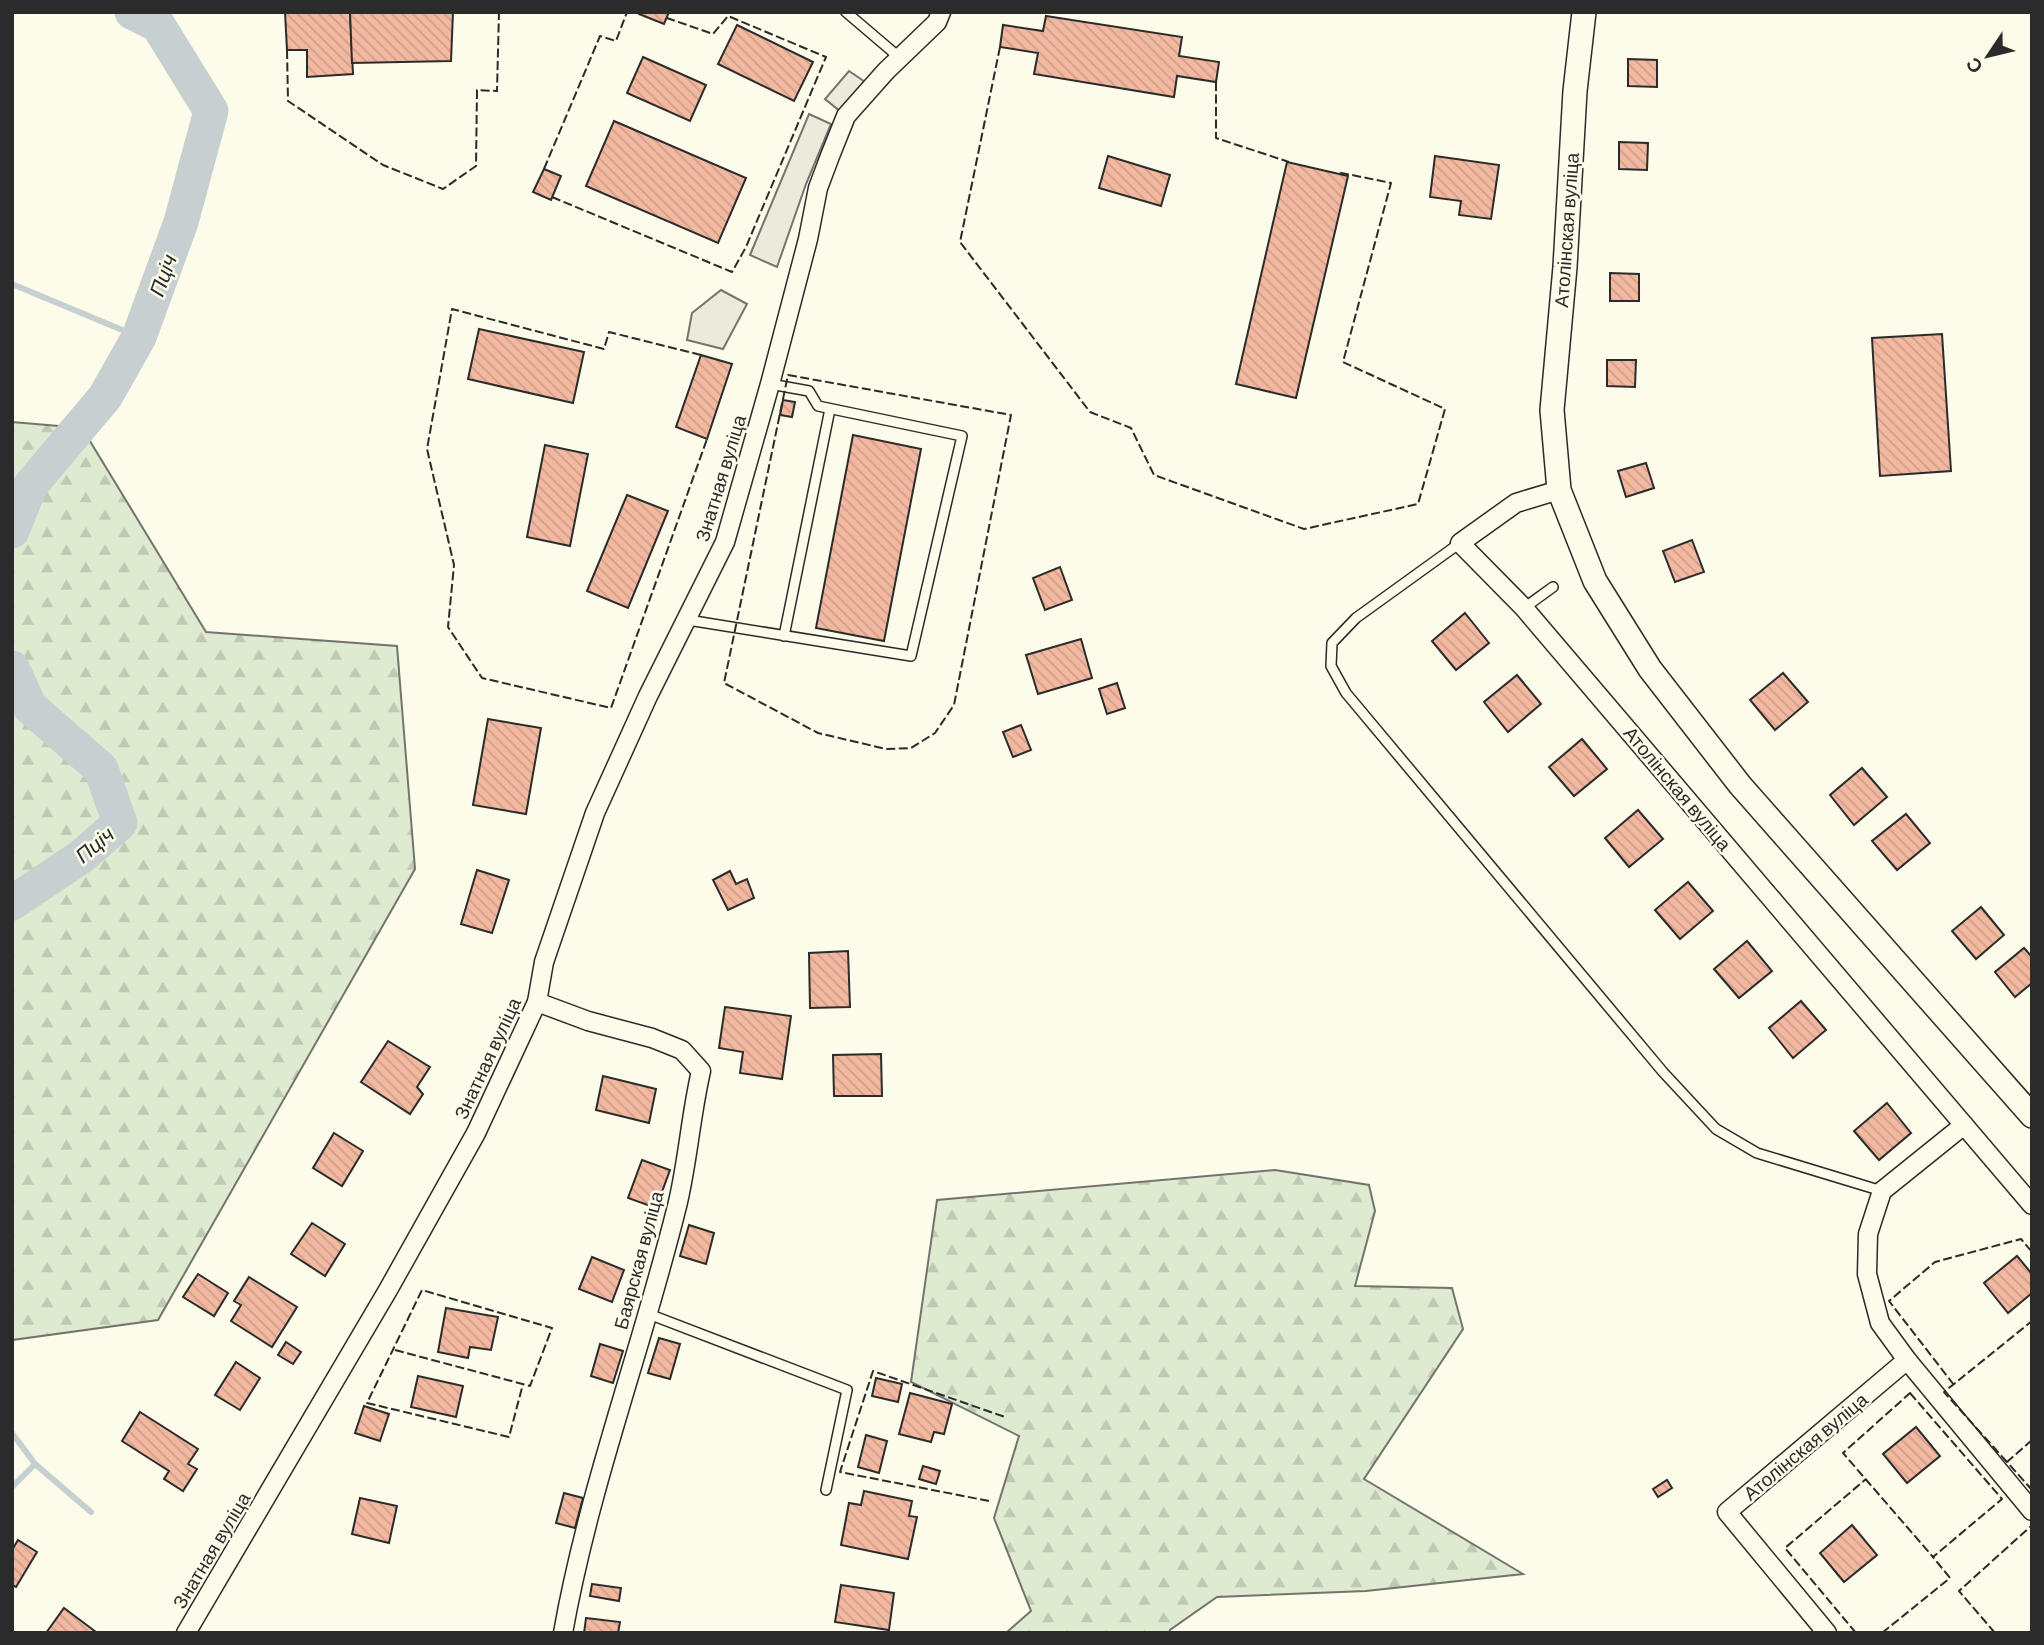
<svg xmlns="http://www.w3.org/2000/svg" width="2044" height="1645" viewBox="0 0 2044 1645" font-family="Barlow,sans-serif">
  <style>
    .forest { fill: url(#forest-firs); stroke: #74746e; stroke-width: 2 }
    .parking { fill: #eceadb; stroke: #74746e; stroke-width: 2 }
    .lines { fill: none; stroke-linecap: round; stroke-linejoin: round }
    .stream { stroke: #c7d0d0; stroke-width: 6 }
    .river { stroke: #c7d0d0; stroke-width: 35 }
    .building { fill: url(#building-back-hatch); stroke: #2b2b2b; stroke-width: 2 }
    .service-casing { stroke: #2b2b2b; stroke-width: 12 }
    .minor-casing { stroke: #2b2b2b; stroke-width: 21 }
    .tertiary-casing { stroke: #2b2b2b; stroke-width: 26 }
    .service { stroke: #fdfbea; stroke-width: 9 }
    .minor { stroke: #fdfbea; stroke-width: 18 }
    .tertiary { stroke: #fdfbea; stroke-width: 23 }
    .fence { stroke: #2b2b2b; stroke-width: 2; stroke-dasharray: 9 3.5; stroke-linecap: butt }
    .labels { text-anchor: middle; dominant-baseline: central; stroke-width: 5; stroke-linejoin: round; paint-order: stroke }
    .street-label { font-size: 19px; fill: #2b2b2b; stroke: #fdfbea }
    .water-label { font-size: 21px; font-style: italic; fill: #2b2b2b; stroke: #fdfbea }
  </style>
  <defs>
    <pattern id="forest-firs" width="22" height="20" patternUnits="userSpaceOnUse" patternTransform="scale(1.75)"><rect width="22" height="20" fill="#deebd1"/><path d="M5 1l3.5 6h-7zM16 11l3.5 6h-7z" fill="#bfcab4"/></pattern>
    <pattern id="building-back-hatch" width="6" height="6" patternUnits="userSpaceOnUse" patternTransform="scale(1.75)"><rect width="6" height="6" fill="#f2b8a0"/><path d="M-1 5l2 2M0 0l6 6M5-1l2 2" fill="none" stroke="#d09e8a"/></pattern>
  </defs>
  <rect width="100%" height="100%" fill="#fdfbea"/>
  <g class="forest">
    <polygon points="12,422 82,428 206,632 397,646 415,869 158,1320 12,1340"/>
    <polygon points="1275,1170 1369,1185 1375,1211 1355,1286 1452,1288 1463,1329 1364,1479 1523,1574 1366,1591 1217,1597 1170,1630 1169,1633 1006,1633 1031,1611 994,1518 1019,1436 911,1382 937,1200"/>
  </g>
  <g class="parking">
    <polygon points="849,71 871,86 846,116 825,99"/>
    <polygon points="809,114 831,124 806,184 777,267 750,255"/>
    <polygon points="721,290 747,304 723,349 687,340 692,313"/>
  </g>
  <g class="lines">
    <g class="stream">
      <polyline points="12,284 139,337"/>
      <polyline points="12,1433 35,1464 12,1487"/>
      <polyline points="35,1464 91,1512"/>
    </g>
    <g class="river">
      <polyline points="12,531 30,486 105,397 139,337 181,222 211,111 158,25 132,12"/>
      <polyline points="12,668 30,707 101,769 120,823 82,856 12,903"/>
    </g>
  </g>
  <g class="building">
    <polygon points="285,12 350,12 353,74 307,77 307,50 287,50"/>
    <polygon points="350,12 453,12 451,61 352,63"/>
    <polygon points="639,12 669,12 664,24 639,14"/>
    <polygon points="1046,16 1182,37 1179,56 1219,62 1216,82 1177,76 1174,97 1034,74 1038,53 1000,47 1003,25 1043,31"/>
    <polygon points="737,25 813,62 794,101 718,64"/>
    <polygon points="643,57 706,85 690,121 627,93"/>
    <polygon points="1628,59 1657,60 1657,87 1628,86"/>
    <polygon points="614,121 746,178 718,243 586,186"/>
    <polygon points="1619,142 1648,143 1647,170 1619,169"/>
    <polygon points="1108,156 1170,175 1161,206 1099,188"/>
    <polygon points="1435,156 1499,165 1491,219 1459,215 1461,201 1430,197"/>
    <polygon points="1287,162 1348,176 1296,398 1236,384"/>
    <polygon points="544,169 561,176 551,200 533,192"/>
    <polygon points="1610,273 1639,274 1639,301 1610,301"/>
    <polygon points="479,329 584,352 573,403 468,379"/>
    <polygon points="1942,334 1951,471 1880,476 1872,338"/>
    <polygon points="701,355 732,364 707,439 676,427"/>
    <polygon points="1607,360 1636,360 1635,387 1607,386"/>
    <polygon points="783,400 795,402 792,417 780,415"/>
    <polygon points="853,435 921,449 884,641 816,628"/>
    <polygon points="545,445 588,454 570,546 527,537"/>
    <polygon points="1646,463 1654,488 1626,497 1618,471"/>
    <polygon points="627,495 668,511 628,608 587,591"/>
    <polygon points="1692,540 1704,572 1675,582 1663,551"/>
    <polygon points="1060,567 1072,600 1045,610 1033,578"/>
    <polygon points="1465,613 1489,643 1456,670 1432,641"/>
    <polygon points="1081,639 1092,678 1038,694 1026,655"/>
    <polygon points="1783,673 1808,702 1775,730 1750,700"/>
    <polygon points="1517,675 1541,704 1508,732 1484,702"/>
    <polygon points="1117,683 1125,708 1107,714 1099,689"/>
    <polygon points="488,719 541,728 526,814 473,805"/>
    <polygon points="1021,725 1031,750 1013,757 1003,732"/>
    <polygon points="1582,739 1607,769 1574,796 1549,767"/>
    <polygon points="1862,768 1887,797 1854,825 1830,795"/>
    <polygon points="1638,810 1663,839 1629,867 1605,838"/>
    <polygon points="1906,814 1930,843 1897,870 1872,841"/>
    <polygon points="477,870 509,880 492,933 461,924"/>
    <polygon points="730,871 736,884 747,879 754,898 728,910 713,880"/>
    <polygon points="1688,882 1713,911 1680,939 1655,910"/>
    <polygon points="1981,907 2004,935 1976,959 1952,931"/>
    <polygon points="1747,941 1772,971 1739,998 1714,969"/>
    <polygon points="2024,948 2032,957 2032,983 2015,997 1995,972"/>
    <polygon points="848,951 850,1007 810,1008 809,953"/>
    <polygon points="1801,1001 1826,1030 1793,1058 1769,1028"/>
    <polygon points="725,1007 791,1016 782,1079 740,1073 743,1052 719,1048"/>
    <polygon points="388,1041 430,1067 417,1087 423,1094 410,1114 361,1082"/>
    <polygon points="881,1054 882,1096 834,1096 833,1055"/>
    <polygon points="603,1076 656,1089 649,1123 596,1110"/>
    <polygon points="1887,1103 1911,1133 1879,1160 1854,1131"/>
    <polygon points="334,1133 363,1151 342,1186 313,1168"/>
    <polygon points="642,1160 670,1170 656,1208 628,1198"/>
    <polygon points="312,1223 345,1244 325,1276 291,1254"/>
    <polygon points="689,1225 714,1233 706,1264 680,1256"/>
    <polygon points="2017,1256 2032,1274 2032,1293 2008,1313 1984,1283"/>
    <polygon points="592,1257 624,1270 612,1302 579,1289"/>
    <polygon points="198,1274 228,1293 214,1316 183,1297"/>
    <polygon points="249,1277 297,1307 272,1347 231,1321 241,1305 234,1301"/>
    <polygon points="446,1308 498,1317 491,1350 470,1347 468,1358 438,1352"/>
    <polygon points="659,1338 680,1344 670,1379 648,1373"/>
    <polygon points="286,1342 301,1352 293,1364 278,1355"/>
    <polygon points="600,1344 623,1351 613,1383 591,1376"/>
    <polygon points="236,1362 260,1378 240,1410 215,1395"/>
    <polygon points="418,1376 463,1386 456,1417 411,1407"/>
    <polygon points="876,1378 902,1384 898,1402 872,1396"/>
    <polygon points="910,1393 952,1404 944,1434 934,1432 931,1442 899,1434"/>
    <polygon points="364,1406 389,1414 380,1441 355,1433"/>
    <polygon points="140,1412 198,1449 188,1464 197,1469 183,1491 164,1479 169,1471 122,1441"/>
    <polygon points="1916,1427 1940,1456 1907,1483 1883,1454"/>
    <polygon points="866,1435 887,1441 879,1473 858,1467"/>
    <polygon points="923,1466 940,1471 936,1484 919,1479"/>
    <polygon points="1667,1480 1672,1488 1658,1497 1653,1489"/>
    <polygon points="864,1491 912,1501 909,1516 917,1517 908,1559 841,1545 849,1503 861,1505"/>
    <polygon points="564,1493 583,1498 575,1528 556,1523"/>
    <polygon points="360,1498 397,1506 389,1543 352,1534"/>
    <polygon points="1852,1525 1877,1555 1844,1582 1820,1553"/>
    <polygon points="18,1540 37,1552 16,1587 12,1585 12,1550"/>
    <polygon points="592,1584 621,1588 619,1601 590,1596"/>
    <polygon points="841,1585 894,1593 889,1630 835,1622"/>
    <polygon points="64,1608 96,1632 96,1633 46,1633"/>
    <polygon points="586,1618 620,1622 618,1633 584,1633"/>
  </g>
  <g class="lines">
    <g class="service-casing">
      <g id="service">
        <polyline points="846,12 900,58"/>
        <polyline points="1460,543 1356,618 1332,643 1331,666 1346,693 1663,1072 1716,1129 1757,1153 1882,1191"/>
        <polyline points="1524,608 1553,587"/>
        <polyline points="688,620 911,656 962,436 818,406 809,391 770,384"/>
        <polyline points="784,636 830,409"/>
        <polyline points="646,1313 847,1390 826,1490"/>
      </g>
    </g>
    <g class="minor-casing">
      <g id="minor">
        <polyline points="1559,490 1516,503 1460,543 1524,608 2032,1205"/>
        <path d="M537,1002L588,1021L652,1038L682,1050L701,1071C691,1114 688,1159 678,1202C643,1346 589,1486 563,1633"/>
        <polyline points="1964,1125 1882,1191 1868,1234 1867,1274 1880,1323 1907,1360 2032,1511"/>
        <polyline points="186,1633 388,1290 476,1133 537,1002 544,962 595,813 648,696 725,542 770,384 808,239 818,188 830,156 846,116 886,71 937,22 941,12"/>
        <polyline points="1827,1633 1727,1512 1907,1360"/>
      </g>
    </g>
    <g class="tertiary-casing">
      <polyline id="tertiary" points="1584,12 1575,91 1565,267 1552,410 1559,490 1595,581 1650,669 1740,785 2032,1116"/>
    </g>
    <use href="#service" class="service"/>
    <use href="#minor" class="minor"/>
    <use href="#tertiary" class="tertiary"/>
    <g class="fence">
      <polyline points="1000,47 960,242 1090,412 1131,428 1154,475 1304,529 1418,504 1445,409 1343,362 1391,183 1337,172"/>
      <polyline points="287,50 288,101 383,165 443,189 476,166 477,90 497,91 499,12"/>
      <polyline points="1216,82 1216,138 1289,162"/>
      <polyline points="544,169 600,36 616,41 627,12"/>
      <polyline points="552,197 732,272 746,247 826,57 728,16 713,34 667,18"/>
      <polyline points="701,355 609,332 604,349 452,309 427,449 454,565 448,627 482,678 611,708 707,439"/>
      <polygon points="788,375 1011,415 954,705 935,733 911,748 886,749 818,733 724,683"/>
      <polyline points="395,1350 530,1386 552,1328 422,1290 367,1403 509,1437 523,1384"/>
      <polyline points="1954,1385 1889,1301 1935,1262 2021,1239 2032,1252"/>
      <polygon points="1910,1393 2002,1499 1933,1557 1843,1453"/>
      <polyline points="2032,1440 2007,1462 2032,1490"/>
      <polyline points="2007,1462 1944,1392 2032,1321"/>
      <polyline points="989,1501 840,1472 873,1371 1005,1417"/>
      <polyline points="1856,1633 1785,1548 1866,1479"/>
      <polyline points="1882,1633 1950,1578 1933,1557"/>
      <polyline points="1995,1633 1959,1591 2030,1527 2032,1528"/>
    </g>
  </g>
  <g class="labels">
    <g class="street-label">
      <text transform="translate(1566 230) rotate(-86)">Атолінская вуліца</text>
      <text transform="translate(720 478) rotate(-73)">Знатная вуліца</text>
      <text transform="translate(1678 788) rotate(50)">Атолінская вуліца</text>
      <text transform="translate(487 1058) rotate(-65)">Знатная вуліца</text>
      <text transform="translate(638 1260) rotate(-75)">Баярская вуліца</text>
      <text transform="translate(1805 1446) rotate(-40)">Атолінская вуліца</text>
      <text transform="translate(211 1550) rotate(-59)">Знатная вуліца</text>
    </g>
    <g class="water-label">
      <text transform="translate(162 275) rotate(-70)">Пціч</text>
      <text transform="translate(94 844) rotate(-40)">Пціч</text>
    </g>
  </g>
  <rect width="2044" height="1645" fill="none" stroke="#2b2b2b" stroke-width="28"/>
  <g transform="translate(1988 56) rotate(235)" stroke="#fdfbea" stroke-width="5" paint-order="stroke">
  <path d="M0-5L12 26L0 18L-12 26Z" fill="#2b2b2b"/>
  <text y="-10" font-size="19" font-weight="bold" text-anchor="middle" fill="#2b2b2b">С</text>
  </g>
</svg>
